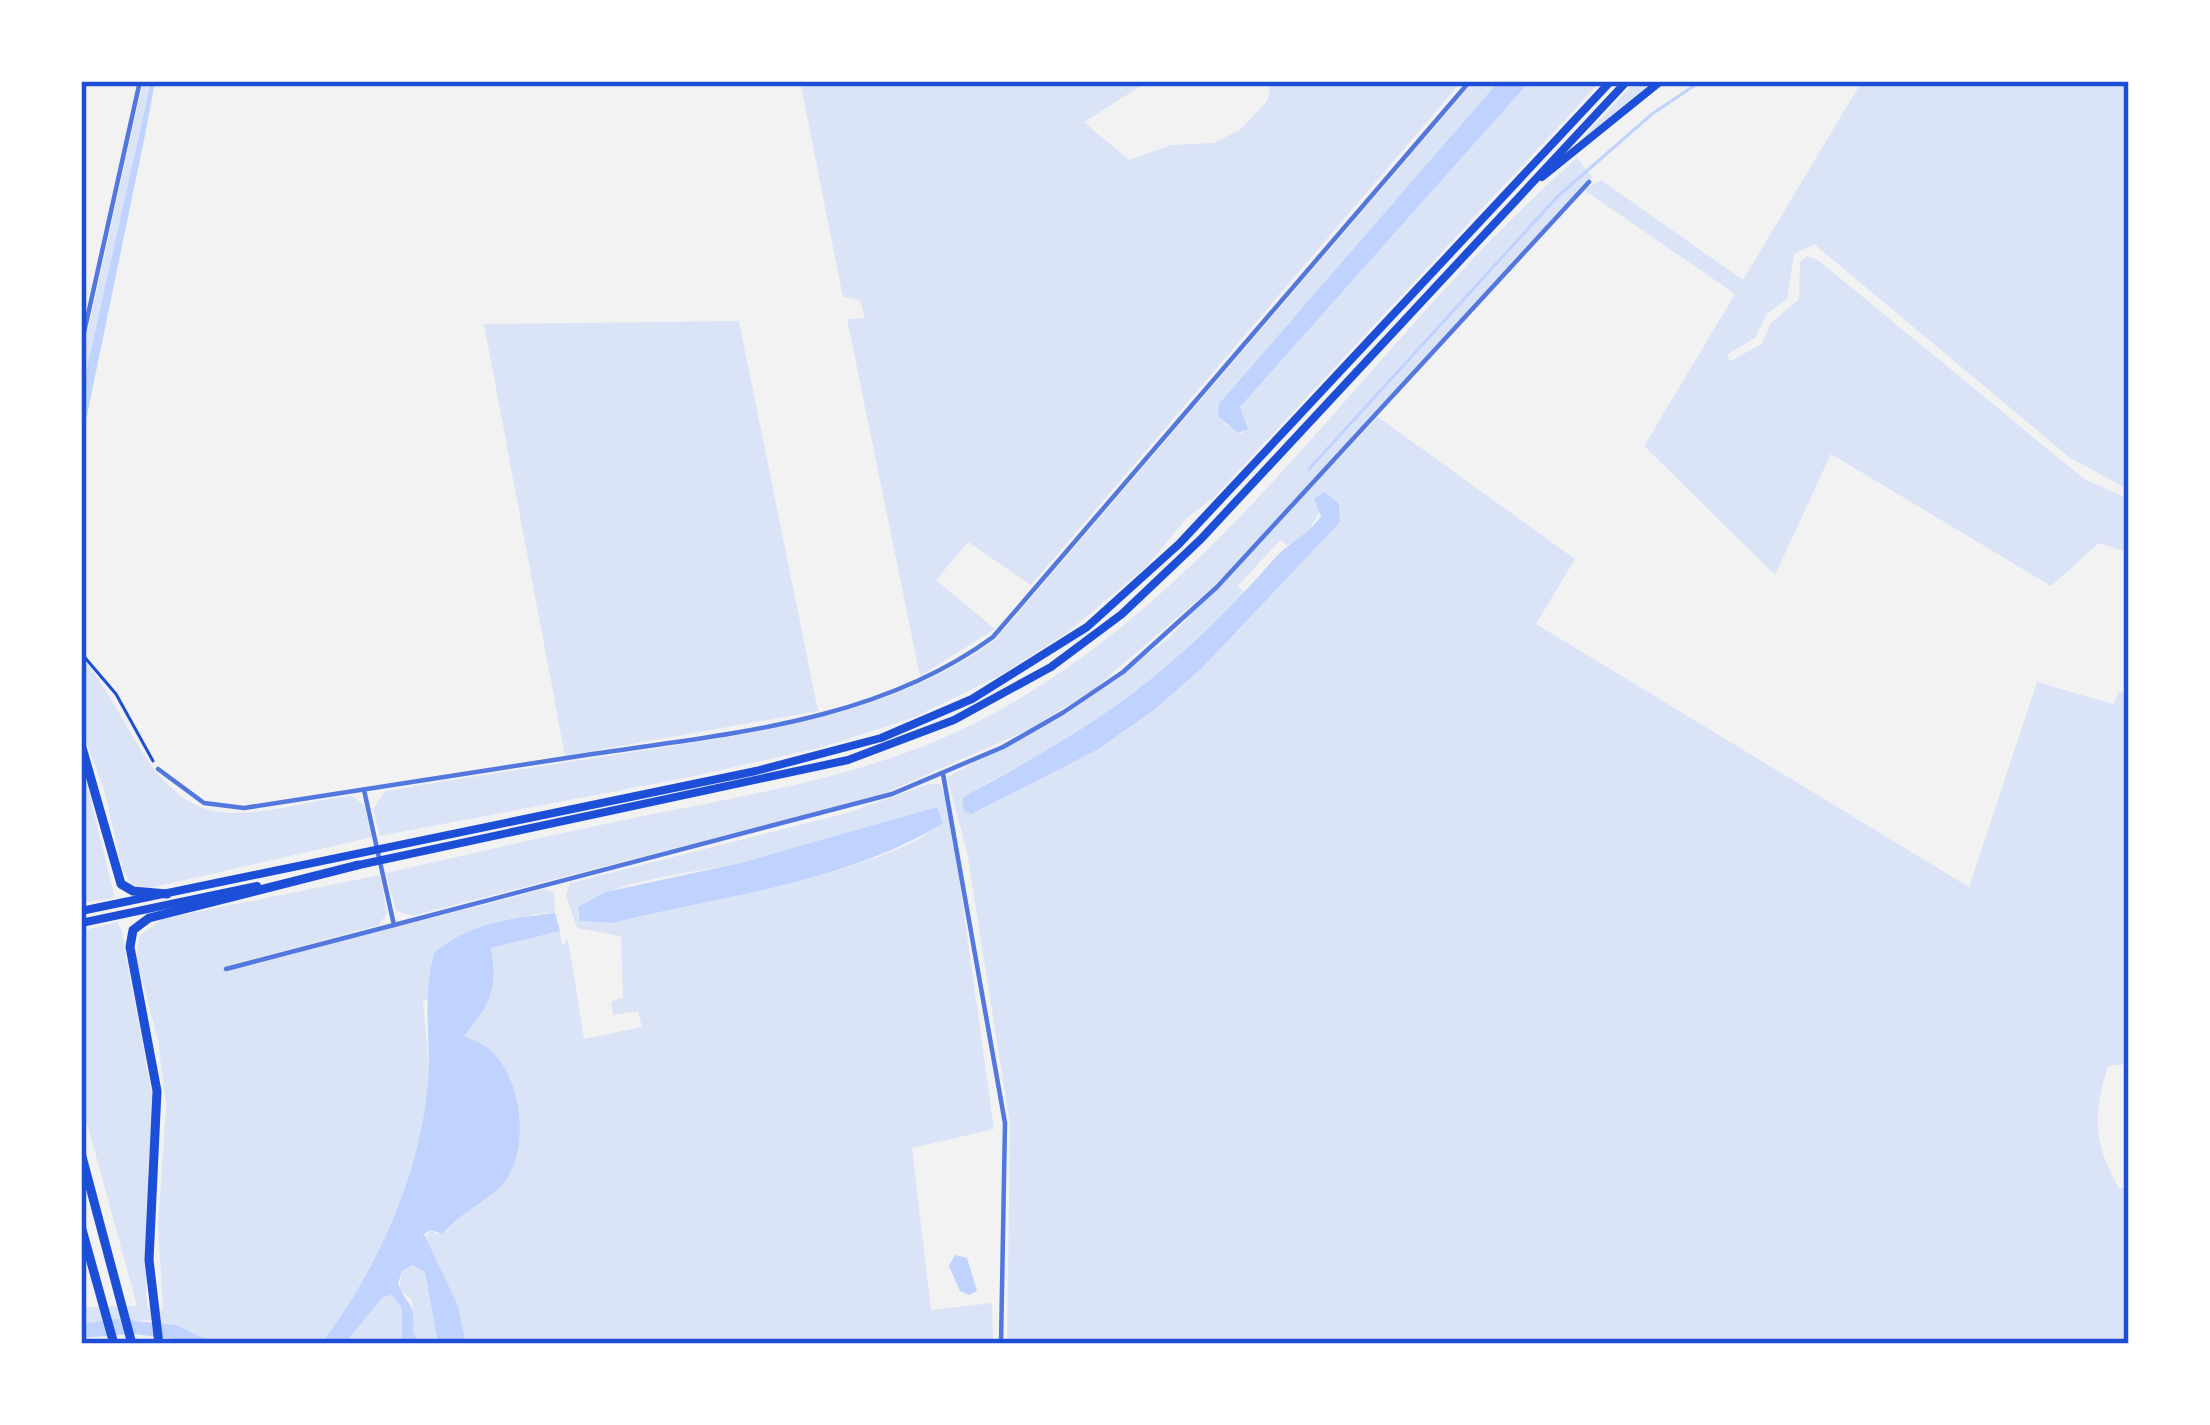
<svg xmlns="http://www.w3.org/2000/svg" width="2210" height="1425" viewBox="0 0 2210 1425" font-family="'Crimson Pro',serif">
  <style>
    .green { fill: #dbe4f7; fill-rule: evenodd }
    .water { fill: #bfd3fe }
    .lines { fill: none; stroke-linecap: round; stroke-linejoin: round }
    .stream { stroke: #bfd3fe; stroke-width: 3 }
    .path { stroke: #1d4ed8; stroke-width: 3 }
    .minor { stroke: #5277de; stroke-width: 4.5 }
    .trunk { stroke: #1d4ed8; stroke-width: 8 }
    .motorway { stroke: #1d4ed8; stroke-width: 9 }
    .neatline { fill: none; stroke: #1d4ed8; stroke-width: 4.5 }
  </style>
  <rect width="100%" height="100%" fill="#f2f2f2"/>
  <g class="green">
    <polygon points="143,81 151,81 81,395 81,361"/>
    <polygon points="800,81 1149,81 1084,122 1129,160 1171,145 1214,143 1241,129 1268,100 1270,81 1462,81 1031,585 968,542 936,580 995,629 920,676 847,319 865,318 860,300 843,297"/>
    <path d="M1474,81H1499L1273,343L1225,424L1243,434L1240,407L1530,81H1601L1214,497L1186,519L1147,566L1068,632L1001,675L915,717L823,747L690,777L380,836L373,809L385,791C470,777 555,764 640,751C763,732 891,715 995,640Z"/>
    <polygon points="1636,81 1657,81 1577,144"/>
    <polygon points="1862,81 2129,81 2129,490 2069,457 1814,244 1794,254 1787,299 1767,314 1755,338 1727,355 1730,361 1762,344 1770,324 1799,299 1800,262 1807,256 1818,260 2084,479 2129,499 2129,553 2099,543 2051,586 1831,454 1775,575 1644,446 1735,294 1584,190 1601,180 1743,280"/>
    <path d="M1577,158L1592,177L1215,585L1094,689L1030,729L881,795L412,916L396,911L386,873C474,853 563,832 653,814C771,791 893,770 1000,710C1236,578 1376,333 1577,158Z"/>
    <polygon points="739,321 818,711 565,756 484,324"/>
    <path d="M1378,417L1575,559L1536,624L1969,887L2037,682L2113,704L2119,693L2113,690L2129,694V1064L2108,1066C2093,1114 2093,1144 2119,1188H2129V1344H1007L1010,1125L967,852L947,777L1068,713L1169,638ZM1321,510L1339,522L1202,668L1154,710L1097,750L973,814L962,799C992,777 1028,764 1060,746C1127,708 1198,654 1244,593L1238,586L1280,540L1287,545L1305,537Z"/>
    <path d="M81,658C130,708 147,810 231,813C271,814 312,799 352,796L364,805L373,837L150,888L133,885L123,871L104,790L81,728Z"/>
    <polygon points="81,759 114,894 113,898 81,903"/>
    <path d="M929,784H940L949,805L994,1129L912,1148L931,1310L992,1303L993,1344H466L458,1306L424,1238L432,1230L437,1235L502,1184L463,1036C490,1004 500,990 491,948L560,931L562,946L568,939L584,1039L642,1027L638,1011L613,1015L611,1002L623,997L621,936L577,928L566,895L570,883L847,813ZM930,809V831C883,870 681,906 613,923L579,921L577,912C604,879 701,873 743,862C804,845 871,832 930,809Z"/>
    <path d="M380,875L387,913L379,925L227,966V970L545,889L554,892L555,913L532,914L423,1002C425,1027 429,1052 428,1077C425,1170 376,1271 321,1344H216L153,1320L81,1324V1284L87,1307L137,1306L81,1101V931L117,922L121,929L154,1106L146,1296L148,1309L163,1311L158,1225L166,1106L158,1040L136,958L139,936L162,919Z"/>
    <polygon points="413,1265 425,1272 438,1344 419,1344 413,1332 412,1300 399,1289 402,1271"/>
    <polygon points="392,1295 402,1309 402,1344 344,1344 383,1297"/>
  </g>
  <g class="water">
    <polygon points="151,81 155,81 146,130 81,444 81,395"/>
    <polygon points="1499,81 1530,81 1240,407 1248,429 1238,433 1218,416 1219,404"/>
    <path d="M1325,492L1339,504L1340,522L1202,668L1154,710L1097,750L972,814L964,811L962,799L970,793C1104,722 1174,672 1275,558C1290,541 1308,536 1321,516L1314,498Z"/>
    <path d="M937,807L943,823C848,882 721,896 613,923L579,921L578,907L606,892L740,863Z"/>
    <path d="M555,913L560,931L491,948C499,990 490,1004 464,1036C471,1040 482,1043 489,1049C523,1077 532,1155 500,1187C482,1204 458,1215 442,1234L431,1230L424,1234L458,1306L466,1344H438L425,1272L413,1265L402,1271L398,1284C409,1310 415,1300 413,1332L419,1344H402V1309L392,1295L383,1297L344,1344H321C377,1270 421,1174 428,1081C431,1034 422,1001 434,953C470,923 511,918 555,913Z"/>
    <polygon points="955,1255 967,1258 977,1291 969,1295 960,1291 949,1266"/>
    <polygon points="115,1319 176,1325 216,1344 133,1334 81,1338 81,1324"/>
  </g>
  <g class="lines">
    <polyline class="stream" points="1309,469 1557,197 1652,114 1701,81"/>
    <polyline class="path" points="81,653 116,694 153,761"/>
    <g class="minor">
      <polyline points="81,346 140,81"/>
      <path d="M158,769L204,803L244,808C358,790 472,773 586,755C725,734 876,723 993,637L1470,81"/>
      <polyline points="943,774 1005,1123 1001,1344"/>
      <polyline points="394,925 892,794 1003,747 1064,712 1123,672 1217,587 1589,182"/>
      <polyline points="226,969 394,925 364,790"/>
    </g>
    <g class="trunk">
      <polyline points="1542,177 1661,81"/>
      <polyline points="354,866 848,760 954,720 1051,667 1122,614 1201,539 1627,81"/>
      <polyline points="81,911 756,771 881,738 972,699 1087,627 1179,544 1611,81"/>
      <polyline points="81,923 257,886"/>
    </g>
    <g class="motorway">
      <polyline points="81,744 121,884 133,891 167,894"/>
      <polyline points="81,1153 132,1344"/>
      <polyline points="81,1226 114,1344"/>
      <polyline points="159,1344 149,1260 157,1091 130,947 133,930 149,918 358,865"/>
    </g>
  </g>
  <rect width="2210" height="1425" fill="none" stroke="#ffffff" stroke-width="168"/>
  <rect x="84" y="84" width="2042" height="1257" class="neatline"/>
</svg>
